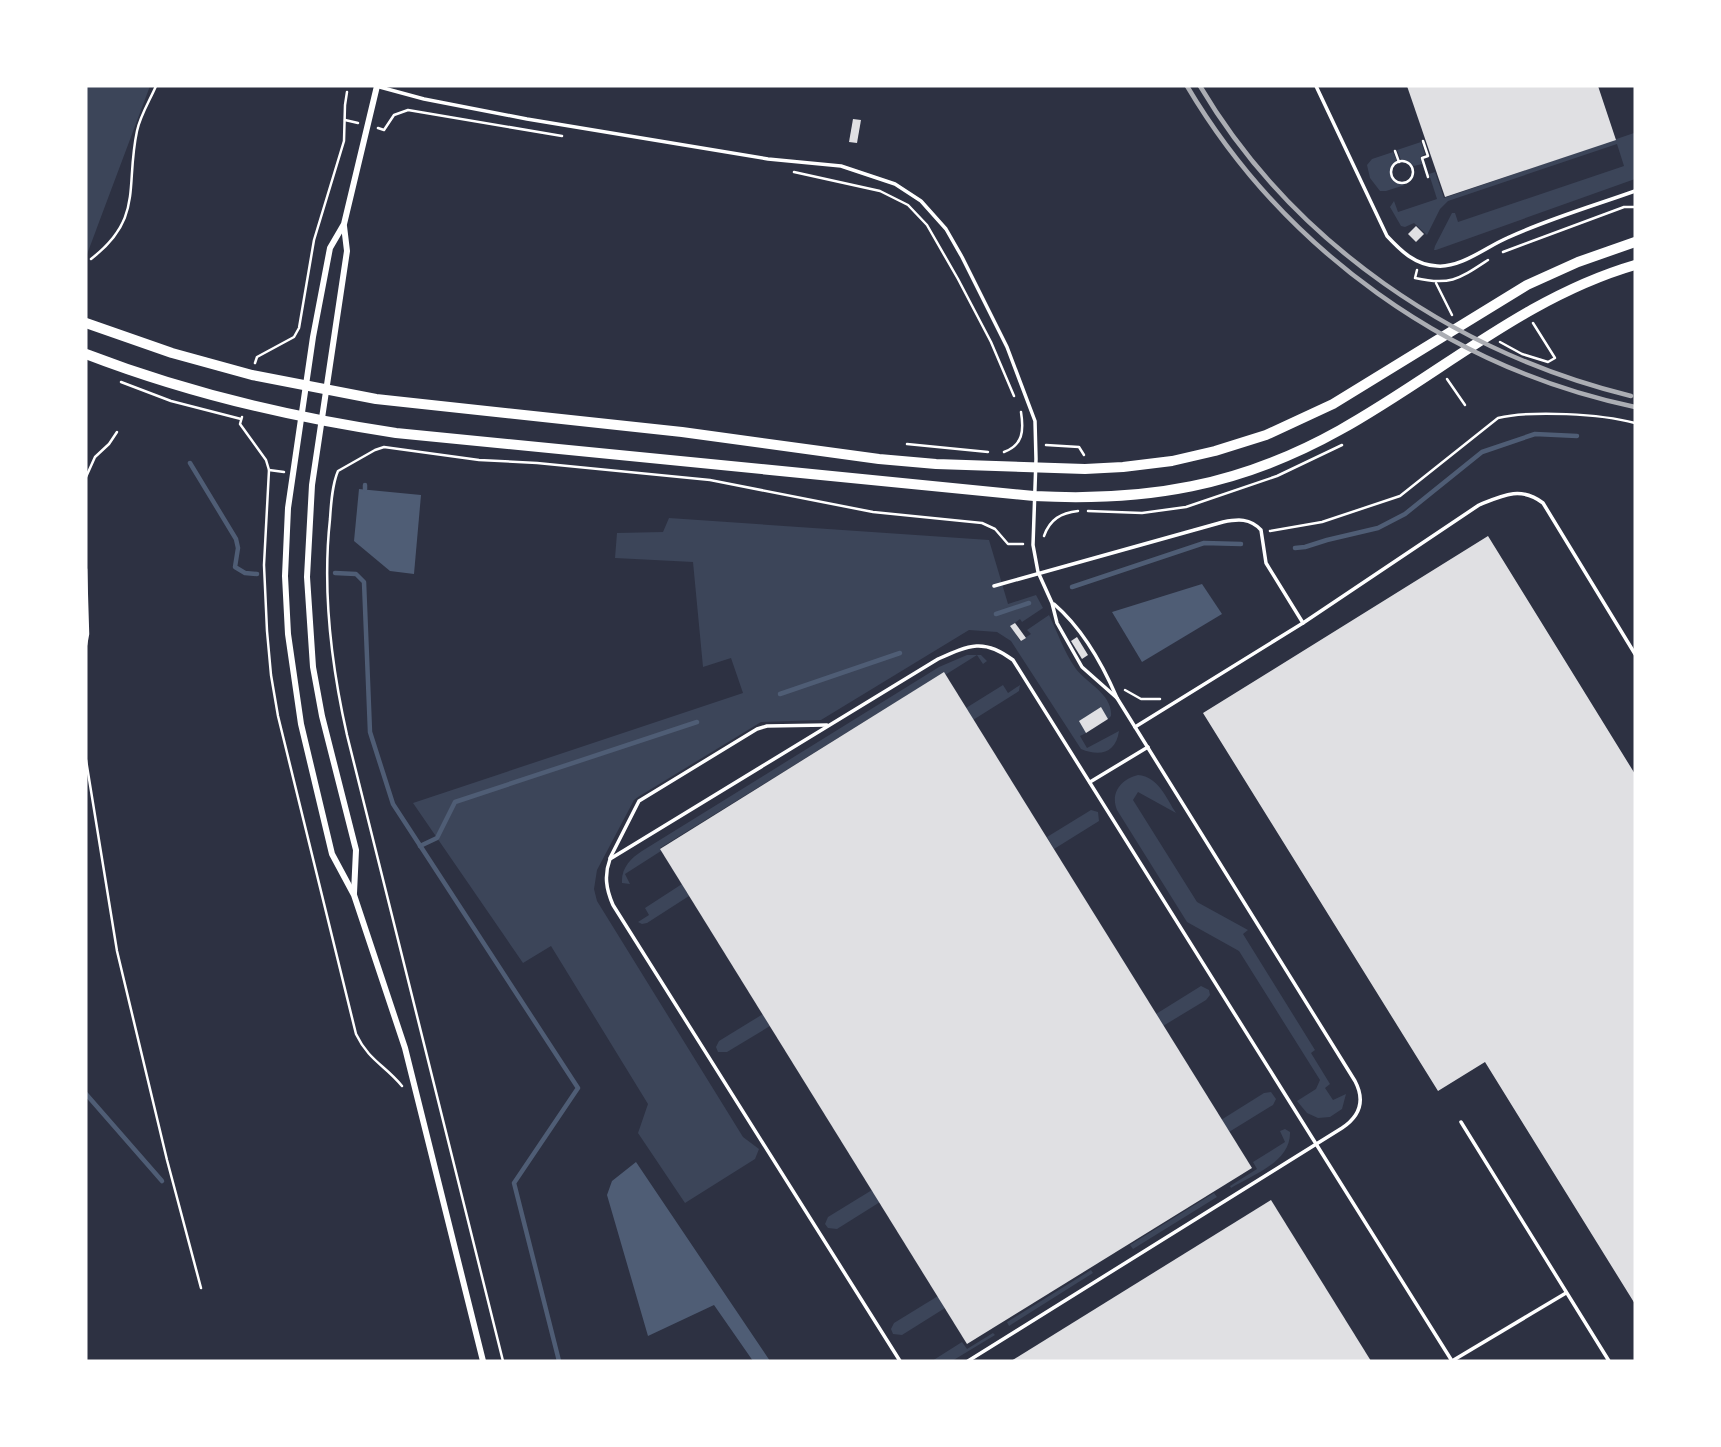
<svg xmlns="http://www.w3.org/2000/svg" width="1721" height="1447" viewBox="0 0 1721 1447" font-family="Poppins,sans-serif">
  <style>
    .green { fill: #3c4559 }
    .water { fill: #4f5d75 }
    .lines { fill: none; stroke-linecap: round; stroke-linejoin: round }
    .stream { stroke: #4f5d75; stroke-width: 4.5 }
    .building { fill: #e0e0e3 }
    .path { stroke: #fff; stroke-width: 2.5 }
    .service { stroke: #fff; stroke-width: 3.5 }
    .minor { stroke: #fff; stroke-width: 6 }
    .primary { stroke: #fff; stroke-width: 10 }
    .rail { stroke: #abadb3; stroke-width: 4.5 }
  </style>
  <rect width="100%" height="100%" fill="#2d3142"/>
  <g class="green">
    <polygon points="86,86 150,86 86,257"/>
    <polygon points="1634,133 1635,179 1436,250 1434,250 1435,246 1452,213 1455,213 1458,222 1624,166 1617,144 1448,201 1440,209 1427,235 1414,223 1405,227 1401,226 1390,207 1394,201 1398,212 1437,199 1429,174 1435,172 1444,198"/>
    <polygon points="1421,142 1425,154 1420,157 1422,164 1414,166 1408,161 1401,160 1397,150"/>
    <path d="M1393,152L1397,161C1388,167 1388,175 1395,182L1405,185L1386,191H1380L1370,178L1367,165L1372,159Z"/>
    <path d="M669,518L989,540L1008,604L1036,595L1043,608L1022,622L1020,619L1011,626L1020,641L1031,634L1027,630L1049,615C1058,633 1064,652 1076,669C1087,683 1113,695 1111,716L1108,719L1101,708L1086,733L1080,736L1087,748L1119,731C1116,753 1100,757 1081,749L1011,641L997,632L969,630L821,720L761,722L638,797L634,800L597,870L594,889L597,901L743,1137L759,1149L755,1159L685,1203L638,1133L648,1104L551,946L523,963L413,803L743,693L731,658L703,667L693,562L615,558L617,533L663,532Z"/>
    <path d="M967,655H981L987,661L983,664L977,655L945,675L943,673L660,848L661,851L625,874L630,884L622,883C621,868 631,858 642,851L939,667Z"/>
    <polygon points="1003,685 1008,693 1020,685 1019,691 973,720 966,708"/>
    <path d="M1138,775C1159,777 1166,798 1176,813L1138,792L1133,800L1197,902L1248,930L1243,934L1315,1050L1311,1053L1330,1084L1325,1088L1333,1100L1346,1094L1342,1109L1330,1117L1318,1118L1307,1113L1297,1101L1316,1089L1320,1080L1239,951L1187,922L1117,810C1110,793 1121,779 1138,775Z"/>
    <polygon points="1091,810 1098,812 1099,821 1054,849 1047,837"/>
    <polygon points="682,884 689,896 647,923 642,924 638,922 649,915 645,908"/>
    <polygon points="1201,986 1209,990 1210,995 1206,1000 1163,1026 1156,1014"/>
    <polygon points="763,1014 770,1026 727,1052 718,1052 716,1047 719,1041"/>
    <polygon points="1271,1092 1276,1099 1273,1105 1229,1132 1221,1120 1264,1093"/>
    <path d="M1285,1129L1290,1132C1291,1162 1252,1175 1231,1188L1230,1186L1257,1169L1253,1162L1285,1142L1280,1131Z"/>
    <polygon points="872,1190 880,1202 837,1229 828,1228 825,1224 828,1217"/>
    <polygon points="1214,1193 1217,1197 1133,1249 1130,1245"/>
    <polygon points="1091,1270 1093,1273 1009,1326 1007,1322"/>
    <polygon points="938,1296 945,1308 902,1335 893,1334 891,1329 894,1323"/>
    <polygon points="993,1333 995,1335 952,1361 932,1361 962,1342 967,1349"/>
  </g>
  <g class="water">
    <polygon points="359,489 421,495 414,574 390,571 354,541"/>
    <polygon points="1202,584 1222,614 1142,662 1112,612"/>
    <polygon points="636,1162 770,1361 753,1361 714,1305 648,1336 607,1195 612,1181"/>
  </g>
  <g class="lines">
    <g class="stream">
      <polyline points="190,463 236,539 238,548 235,567 245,573 257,574"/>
      <polyline points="365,489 365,485"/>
      <polyline points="1295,548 1305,547 1327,540 1378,528 1405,514 1482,452 1535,434 1577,436"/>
      <polyline points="335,573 356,574 364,582 370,732 393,804 578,1088 514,1183 559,1361"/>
      <polyline points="1072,587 1204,543 1241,544"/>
      <polyline points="996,614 1029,603"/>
      <polyline points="780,694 900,653"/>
      <polyline points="420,846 437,838 455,802 697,722"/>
      <polyline points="86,1094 162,1181"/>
    </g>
  </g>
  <g class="building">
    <polygon points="1407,86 1598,86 1616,140 1445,197"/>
    <polygon points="853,119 861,120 857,143 849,142"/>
    <polygon points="1416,226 1424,234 1416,242 1408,234"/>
    <polygon points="1488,536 1635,774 1635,1304 1485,1062 1438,1091 1203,713"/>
    <polygon points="1015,623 1026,638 1021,641 1010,626"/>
    <polygon points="1077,637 1088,655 1082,659 1071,641"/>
    <polygon points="944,672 1252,1168 967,1344 660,849"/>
    <polygon points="1101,707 1108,719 1086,733 1079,721"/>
    <polygon points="1271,1200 1371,1361 1011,1361"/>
  </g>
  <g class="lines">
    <g class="path">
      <polyline points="345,120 358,123"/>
      <polyline points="378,128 384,130 394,115 408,110 562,136"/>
      <polyline points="1423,141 1428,156 1422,158 1428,177"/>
      <polyline points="1395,151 1399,162"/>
      <circle cx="1402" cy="172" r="11"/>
      <polyline points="794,172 880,191 908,205 927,225 958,279 991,342 1014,396"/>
      <polyline points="1503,252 1624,207 1635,207"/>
      <path d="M91,259C144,218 125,187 137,131C140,116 150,100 156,86"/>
      <path d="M1417,270L1415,278C1450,286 1459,279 1488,260"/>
      <polyline points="1436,283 1452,315"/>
      <polyline points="1500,342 1522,354 1548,362 1555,358 1533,323"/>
      <polyline points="255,363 257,357 294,337 299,328 314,240 344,141 345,105 347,92"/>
      <polyline points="1447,379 1465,405"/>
      <polyline points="121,382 171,401 241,419"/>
      <path d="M242,417L240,424L266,460L269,470L264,565L267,631L271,675L278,716L356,1034C369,1061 385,1065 402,1086"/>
      <polyline points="907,444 988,452"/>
      <polyline points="1046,445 1079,447 1084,455"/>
      <path d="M1004,452C1023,445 1024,431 1021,412"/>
      <polyline points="269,470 284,472"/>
      <polyline points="86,477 95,457 109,444 117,432"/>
      <polyline points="1088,511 1142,513 1186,507 1277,476 1342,445"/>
      <path d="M1270,531L1322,522L1400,496L1498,418C1532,410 1601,414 1635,423"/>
      <path d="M1044,536C1050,519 1061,513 1078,511"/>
      <polyline points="86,569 88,634 86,645"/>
      <polyline points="1125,690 1141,699 1160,699"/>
      <polyline points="86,760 117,951 167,1160 201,1288"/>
      <path d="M503,1361L347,735C331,664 322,592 330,519C331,504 332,485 338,471L375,450L384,447L479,460L537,463L710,480L873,512L982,523L995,529L1008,544H1023"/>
    </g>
    <g class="service">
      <polyline points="376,86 424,99 527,119 768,159 841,166 895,184 921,201 946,229 962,257 1007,347 1035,421 1036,459 1033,545 1038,572 1052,603 1057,623 1082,667 1117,698"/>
      <path d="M1316,86L1387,236C1401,251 1415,265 1437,266C1461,268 1486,247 1507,238C1548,219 1593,206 1635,191"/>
      <path d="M994,586L1223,522C1238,519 1250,518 1261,530L1266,563L1303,623"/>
      <path d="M1135,727L1303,623L1479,505C1503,495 1521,486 1543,503L1635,654"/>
      <polyline points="1090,782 1148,747"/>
      <polyline points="610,858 639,801 757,729 767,726 827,725"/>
      <polyline points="1461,1122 1609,1361"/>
      <path d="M900,1361L613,905C606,889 604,875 610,859L938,659C969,645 984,638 1013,660L1452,1361"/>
      <path d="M968,1361L1342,1128C1360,1116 1365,1100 1355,1081L1117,698C1102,663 1083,629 1054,604"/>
      <polyline points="1452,1361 1566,1293"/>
    </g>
    <g class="minor">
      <polyline points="377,86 344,224 330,248 313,337 288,508 285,576 288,634 301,724 332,854 354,895 405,1048 483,1361"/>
      <polyline points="344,226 347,251 312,485 307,577 313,667 322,716 356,850 354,893"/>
    </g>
    <g class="primary">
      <polyline points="86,323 172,353 252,375 376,399 682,432 879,459 936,464 1085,469 1123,467 1172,461 1215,451 1266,435 1333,404 1527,285 1578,262 1635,242"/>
      <path d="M86,354C187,393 289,417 396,433L1034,496C1146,502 1240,486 1340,430C1439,375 1525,297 1635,265"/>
    </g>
    <g class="rail">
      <path d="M1187,86C1284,250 1449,368 1635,407"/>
      <path d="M1200,86C1293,243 1455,353 1631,396"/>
    </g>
  </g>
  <rect width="1721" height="1447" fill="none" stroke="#ffffff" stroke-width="175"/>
</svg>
